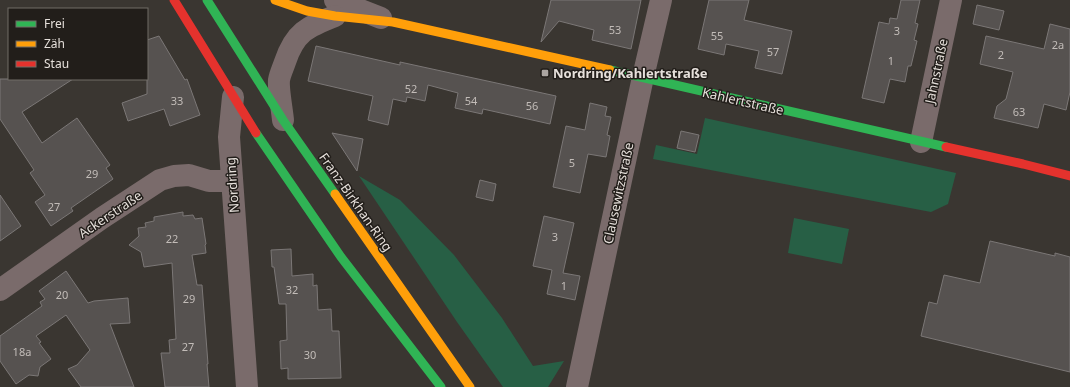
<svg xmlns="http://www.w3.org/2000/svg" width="1070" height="387" viewBox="0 0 1070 387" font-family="'Noto Sans',sans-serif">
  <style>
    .green { fill: #275f45 }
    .building { fill: #565250; stroke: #7b7776 }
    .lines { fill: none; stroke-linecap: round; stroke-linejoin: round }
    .street { stroke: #7a6b6b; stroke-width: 22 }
    .fast { stroke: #30b455; stroke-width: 9 }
    .slow { stroke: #ff9f0a; stroke-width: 9 }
    .jam { stroke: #e5322d; stroke-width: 9 }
    .poi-dot { fill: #aaa4a0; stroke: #221e1a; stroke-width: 1.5 }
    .labels { text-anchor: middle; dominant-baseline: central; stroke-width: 3; stroke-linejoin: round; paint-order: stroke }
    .number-label { font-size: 11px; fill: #c2bcb8 }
    .street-label { font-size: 13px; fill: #e6e0db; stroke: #221e1a }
    .poi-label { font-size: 13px; font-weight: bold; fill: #e6e0db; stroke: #221e1a; text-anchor: start }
  </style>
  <rect width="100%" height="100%" fill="#3a3631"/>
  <g class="green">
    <polygon points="705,118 956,173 948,204 931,212 653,159 656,145 697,154"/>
    <polygon points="359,176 400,200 454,255 502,318 533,366 564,361 548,387 503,387 457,322"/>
    <polygon points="794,218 849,229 842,264 788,253"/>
  </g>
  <g class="building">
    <polygon points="551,0 641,0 631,49 592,40 594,30 559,21 541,42"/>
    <polygon points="709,0 749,0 744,20 792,31 782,74 755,68 759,51 726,44 724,55 698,49"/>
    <polygon points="901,0 920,0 915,23 918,24 914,40 917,41 911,66 908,66 905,82 890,79 884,103 862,98 879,22 889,24 890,18 897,19"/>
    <polygon points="977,5 1004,11 999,30 973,24"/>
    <polygon points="1050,24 1070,29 1070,92 1066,110 1044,104 1038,128 994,118 997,106 1006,99 1013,72 980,64 986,36 1044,49"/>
    <polygon points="159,36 185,80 187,79 200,115 170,126 164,109 128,121 122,103 147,94 147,40"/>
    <polygon points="316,46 400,65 400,62 556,96 550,124 483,109 482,114 455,108 458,93 428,85 425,101 407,97 406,102 393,99 388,125 368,120 373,96 308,81"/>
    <polygon points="0,79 73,79 22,112 42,143 77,118 110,165 106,168 113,179 71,208 73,211 51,226 35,202 45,195 30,173 34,170 0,119"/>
    <polygon points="590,103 607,107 605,116 611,117 607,135 610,136 606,157 588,154 580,193 553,187 566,126 585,130"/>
    <polygon points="681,131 699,135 695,152 677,148"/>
    <polygon points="332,133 363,139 357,171"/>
    <polygon points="480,180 496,184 493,201 476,197"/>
    <polygon points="0,195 21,226 0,241"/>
    <polygon points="183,212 183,216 193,215 195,219 202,218 206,244 205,245 206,253 192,255 197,285 202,285 208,364 207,364 209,387 165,387 161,353 170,353 169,340 176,339 172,263 144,267 141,252 129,245 139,236 138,228 146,227 145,223 154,221 154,217"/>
    <polygon points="544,216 574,223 563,273 580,276 575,300 547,294 552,270 533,266"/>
    <polygon points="990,241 1055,256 1055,253 1070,257 1070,372 921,336 929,302 937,304 944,275 980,283"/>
    <polygon points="291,249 292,276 313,274 313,286 317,285 318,310 331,309 332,331 339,331 341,378 288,379 288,368 281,369 280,341 287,340 286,304 279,304 274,267 272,267 271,250"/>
    <polygon points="66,271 88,303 94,301 128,298 130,323 110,324 134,387 81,387 68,369 77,365 90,350 66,315 36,336 41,342 39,343 51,359 40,367 38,376 29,375 16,384 0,361 0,336 42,306 40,302 45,299 39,291"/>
  </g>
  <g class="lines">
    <g class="street">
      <polyline points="335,0 381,18"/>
      <polyline points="233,97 229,137 247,387"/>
      <path d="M283,120C282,109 278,89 279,80C280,74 283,68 285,62C295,32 307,27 335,16"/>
      <polyline points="921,142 951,0"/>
      <polyline points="0,290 102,218 160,180 174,176 189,175 209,181 232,181"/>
      <polyline points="577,387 643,77 661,0"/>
    </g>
    <g class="fast">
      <polyline points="207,0 283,120 335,194"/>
      <polyline points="610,70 946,147"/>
      <polyline points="256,133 341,257 441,387"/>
    </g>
    <g class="slow">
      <polyline points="275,0 307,11 335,16 393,22 610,70"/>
      <polyline points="335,194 470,387"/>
    </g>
    <g class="jam">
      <polyline points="174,0 256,133"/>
      <polyline points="946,147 1023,164 1070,176"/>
    </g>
  </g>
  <rect class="poi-dot" x="541" y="69" width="8" height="8" rx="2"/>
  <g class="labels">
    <g class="number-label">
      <text x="615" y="29">53</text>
      <text x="897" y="30">3</text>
      <text x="717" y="35">55</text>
      <text x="1058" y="44">2a</text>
      <text x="773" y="51">57</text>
      <text x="1001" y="54">2</text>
      <text x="891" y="60">1</text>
      <text x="411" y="88">52</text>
      <text x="177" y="100">33</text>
      <text x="471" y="100">54</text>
      <text x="532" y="105">56</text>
      <text x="1019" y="111">63</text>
      <text x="572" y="162">5</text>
      <text x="92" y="173">29</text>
      <text x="54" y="206">27</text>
      <text x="555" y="236">3</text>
      <text x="172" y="238">22</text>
      <text x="564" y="285">1</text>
      <text x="292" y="289">32</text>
      <text x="62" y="294">20</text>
      <text x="189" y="298">29</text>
      <text x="188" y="346">27</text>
      <text x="22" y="351">18a</text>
      <text x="310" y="354">30</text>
    </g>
    <g class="street-label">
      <text transform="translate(936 71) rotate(-78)">Jahnstraße</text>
      <text transform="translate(743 101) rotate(13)">Kahlertstraße</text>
      <text transform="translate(232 185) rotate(-94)">Nordring</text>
      <text transform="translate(618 193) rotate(-78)">Clausewitzstraße</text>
      <text transform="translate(356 202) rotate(55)">Franz-Birkhan-Ring</text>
      <text transform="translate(110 214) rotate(-34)">Ackerstraße</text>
    </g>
    <g class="poi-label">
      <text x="553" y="73">Nordring/Kahlertstraße</text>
    </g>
  </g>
  <rect x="8" y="8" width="140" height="72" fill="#221e1a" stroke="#706c67"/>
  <rect x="16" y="21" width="20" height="6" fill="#30b455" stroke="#706c67"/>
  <text x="44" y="28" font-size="12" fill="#e6e0db">Frei</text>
  <rect x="16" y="41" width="20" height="6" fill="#ff9f0a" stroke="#706c67"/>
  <text x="44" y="48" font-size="12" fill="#e6e0db">Zäh</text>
  <rect x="16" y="61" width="20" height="6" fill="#e5322d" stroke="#706c67"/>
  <text x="44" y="68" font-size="12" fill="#e6e0db">Stau</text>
</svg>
